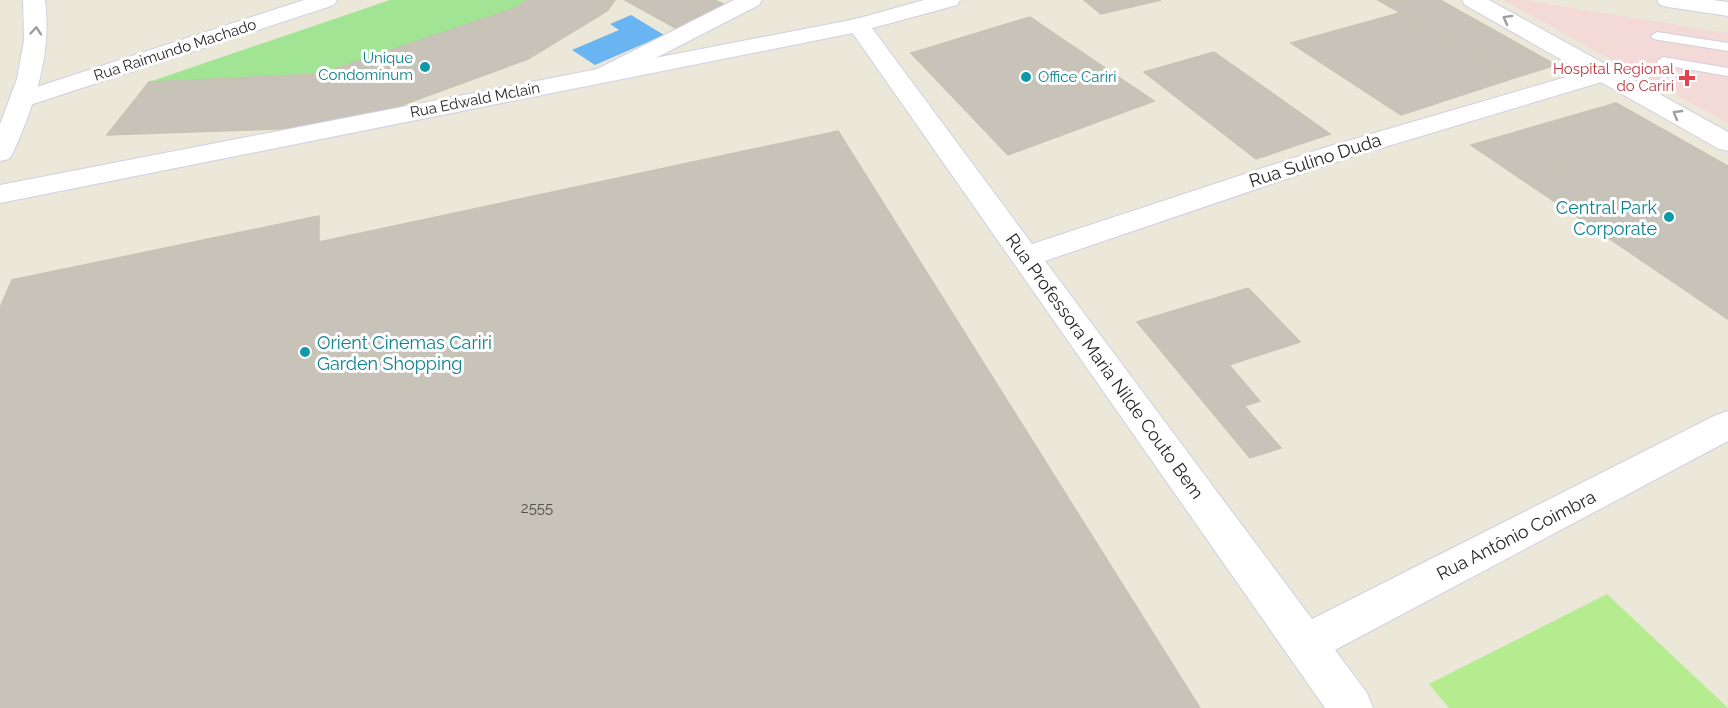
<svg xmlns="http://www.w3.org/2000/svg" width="1728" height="708" viewBox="0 0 1728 708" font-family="Raleway,sans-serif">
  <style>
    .medical { fill: #f3dad6 }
    .green { fill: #a1e494 }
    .pitch { fill: #b4ec8f }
    .water { fill: #68b5f2 }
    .building { fill: #c7c3b9; stroke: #c7c3b3; stroke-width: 1.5 }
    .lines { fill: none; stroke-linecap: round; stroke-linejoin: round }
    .lane-casing { stroke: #cfcfe2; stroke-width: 2 }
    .street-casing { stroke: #cfcfe2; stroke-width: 2 }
    .secondary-casing { stroke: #cfcfe2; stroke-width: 2 }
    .lane { fill: #fff; fill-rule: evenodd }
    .street { fill: #fff; fill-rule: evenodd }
    .secondary { fill: #fff; fill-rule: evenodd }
    .oneway { stroke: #9e9e9e }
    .culture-dot { fill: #0f9aa8; stroke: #fff; stroke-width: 2 }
    .health-dot { fill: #e0444e; stroke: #fff; stroke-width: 2 }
    .labels { text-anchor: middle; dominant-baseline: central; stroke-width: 6; stroke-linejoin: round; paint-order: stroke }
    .far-street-label { font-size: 15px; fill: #282828; stroke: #fff }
    .far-culture-label { font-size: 15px; fill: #0d838f; stroke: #fff; text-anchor: end }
    .far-health-label { font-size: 15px; fill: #be3a42; stroke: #fff; text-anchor: end }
    .number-label { font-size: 15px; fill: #504f4c }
    .street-label { font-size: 18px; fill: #282828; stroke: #fff }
    .culture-label { font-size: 18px; fill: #0d838f; stroke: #fff; text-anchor: end }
  </style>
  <rect width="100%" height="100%" fill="#ebe7d9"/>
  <polygon class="medical" points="1503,0 1523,0 1728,33 1728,123"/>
  <polygon class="green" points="390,0 527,0 515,8 320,74 149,82"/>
  <polygon class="pitch" points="1607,594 1728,708 1449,708 1429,684"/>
  <polygon class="water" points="631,15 664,35 595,65 572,50 619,30 610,24"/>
  <g class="building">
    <polygon points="527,0 615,0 607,11 528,59 383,112 306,128 107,135 149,82 320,74 515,8"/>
    <polygon points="625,0 715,0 727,6 677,29"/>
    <polygon points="1084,0 1161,0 1101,14"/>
    <polygon points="1378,0 1440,0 1556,65 1514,78"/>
    <polygon points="1399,13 1514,78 1401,115 1291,43"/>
    <polygon points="1030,17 1154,101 1008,155 911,53"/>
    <polygon points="1214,52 1330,134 1256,159 1144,72"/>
    <polygon points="1616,103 1728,166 1728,319 1471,145"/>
    <polygon points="838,131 1200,708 0,708 0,308 12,280 319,216 319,242"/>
    <polygon points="1618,138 1672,159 1728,187 1728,293 1700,279 1643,244 1618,225 1570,179 1556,162 1593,154"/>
    <polygon points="1248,288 1300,342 1229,365 1260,401 1244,406 1281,448 1250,458 1137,322"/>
  </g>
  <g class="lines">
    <g class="lane-casing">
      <g id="lane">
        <polygon points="1657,32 1728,43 1728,51 1653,39 1651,36"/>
        <polygon points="1663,57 1728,68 1728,76 1658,64 1657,61"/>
      </g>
    </g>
    <g class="street-casing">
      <g id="street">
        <polygon points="304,0 337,0 334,5 33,104 24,106 15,104 12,99 15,94"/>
        <polygon points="734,0 762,0 759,5 615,79 606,81 597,79 594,74 597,69"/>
        <polygon points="858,18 866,20 1032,244 1330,146 1597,68 1606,66 1615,68 1618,73 1615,78 1348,158 1045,261 1312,619 1716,415 1728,411 1728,441 1335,650 1367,693 1373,708 1325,708 847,25 850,20"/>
      </g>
    </g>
    <g class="secondary-casing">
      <g id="secondary">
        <path d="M23,0H45C52,55 35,103 13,153L9,159L0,161V124L17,79L24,40Z"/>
        <polygon points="924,0 960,0 957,5 858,32 0,203 0,185 856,19"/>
        <polygon points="1462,0 1489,0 1728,132 1728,151 1719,149 1465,5"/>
        <polygon points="1657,0 1712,0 1728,2 1728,16 1668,7 1660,5"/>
      </g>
    </g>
    <use href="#lane" class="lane"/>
    <use href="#street" class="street"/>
    <use href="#secondary" class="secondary"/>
  </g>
  <defs><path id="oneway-chevron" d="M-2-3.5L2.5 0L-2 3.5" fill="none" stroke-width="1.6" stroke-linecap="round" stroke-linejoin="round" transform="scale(1.5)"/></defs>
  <g class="oneway">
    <use href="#oneway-chevron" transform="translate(1507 19) rotate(-151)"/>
    <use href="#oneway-chevron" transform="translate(36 31) rotate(-85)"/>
    <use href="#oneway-chevron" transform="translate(1677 114) rotate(-150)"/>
  </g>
  <g class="culture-dot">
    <circle cx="425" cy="67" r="6"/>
    <circle cx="1026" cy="77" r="6"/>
    <circle cx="1669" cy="217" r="6"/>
    <circle cx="305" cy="352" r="6"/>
  </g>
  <path class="health-dot" d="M1684 69h6v6h6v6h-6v6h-6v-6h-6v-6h6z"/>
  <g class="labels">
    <g class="far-street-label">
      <text transform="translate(175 50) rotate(-18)">Rua Raimundo Machado</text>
      <text transform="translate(475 100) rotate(-11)">Rua Edwald Mclain</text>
    </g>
    <g class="far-culture-label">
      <text x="413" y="58">Unique<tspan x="413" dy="17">Condomínum</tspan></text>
      <text x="1038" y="77" text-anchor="start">Office Cariri</text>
    </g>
    <g class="far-health-label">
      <text x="1674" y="69">Hospital Regional<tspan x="1674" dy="17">do Cariri</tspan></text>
    </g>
    <g class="number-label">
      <text x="537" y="508">2555</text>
    </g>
    <g class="street-label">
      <text transform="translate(1315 160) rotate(-18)">Rua Sulino Duda</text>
      <text transform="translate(1105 366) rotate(54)">Rua Professora Maria Nilde Couto Bem</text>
      <text transform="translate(1516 535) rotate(-27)">Rua Antônio Coimbra</text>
    </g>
    <g class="culture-label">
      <text x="1657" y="207">Central Park<tspan x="1657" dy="21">Corporate</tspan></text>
      <text x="317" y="342" text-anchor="start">Orient Cinemas Cariri<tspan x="317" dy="21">Garden Shopping</tspan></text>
    </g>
  </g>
</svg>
